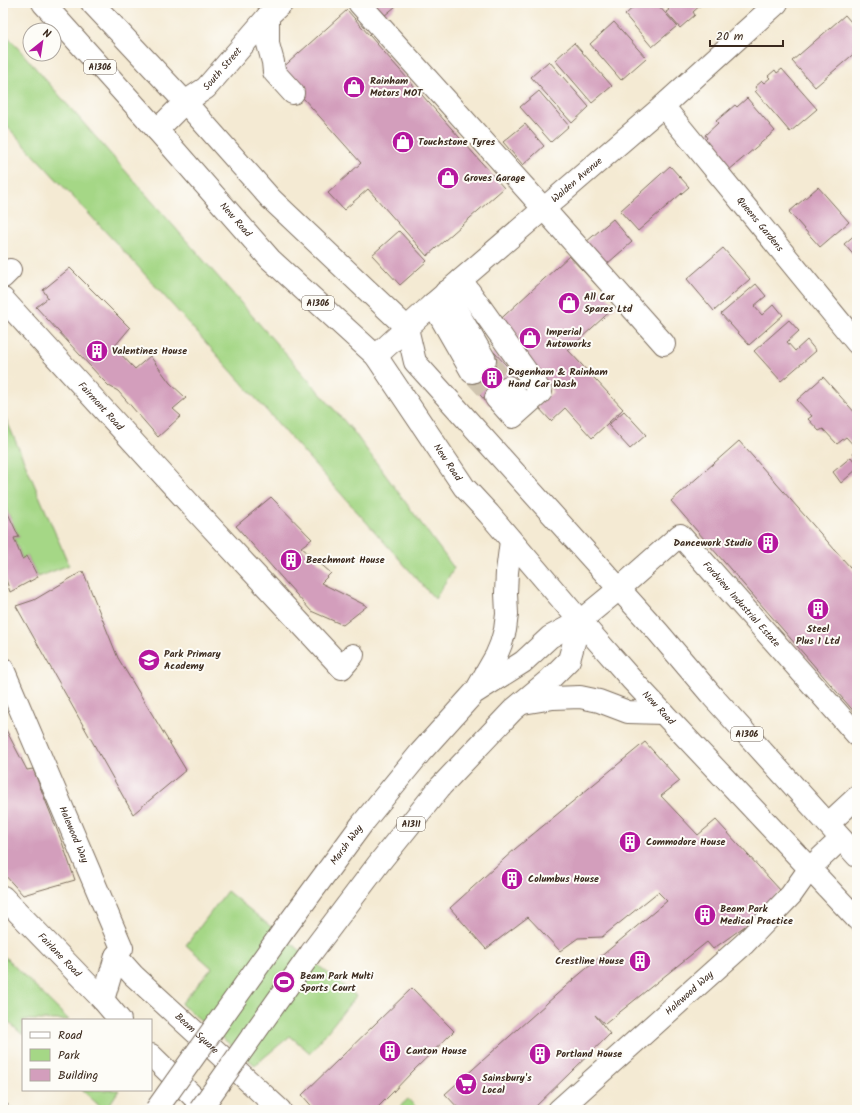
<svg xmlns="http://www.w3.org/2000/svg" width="860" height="1113" viewBox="0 0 860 1113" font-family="Kalam,sans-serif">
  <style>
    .green { fill: #a5d786; stroke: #708052 }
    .building { fill: #d39ebc }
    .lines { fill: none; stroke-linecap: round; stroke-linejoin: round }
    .minor-tunnel { stroke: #cfc4af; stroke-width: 22; stroke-dasharray: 22 11; stroke-linecap: butt }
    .minor-casing { stroke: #7c6d5d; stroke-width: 24 }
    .major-casing { stroke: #7c6d5d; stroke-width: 24 }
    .minor { stroke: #fff; stroke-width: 22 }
    .major { stroke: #fff; stroke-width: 22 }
    .rail { stroke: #3b2a1e; stroke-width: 3; stroke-dasharray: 6 3; stroke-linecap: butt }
    .major-bridge-casing { stroke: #7c6d5d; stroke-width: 24; stroke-linecap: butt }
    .major-bridge { stroke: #fff; stroke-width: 22 }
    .labels { text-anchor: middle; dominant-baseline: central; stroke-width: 4; stroke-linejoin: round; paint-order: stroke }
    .shield { fill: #fdfcf7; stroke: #75695f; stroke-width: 1 }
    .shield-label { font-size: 9px; font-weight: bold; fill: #3b2a1e }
    .street-label { font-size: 10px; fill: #3b2a1e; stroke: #fdfcf7 }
    .poi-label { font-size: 10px; font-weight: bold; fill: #3b2a1e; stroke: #fdfcf7; text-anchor: start }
  </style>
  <rect width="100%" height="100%" fill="#fdfcf7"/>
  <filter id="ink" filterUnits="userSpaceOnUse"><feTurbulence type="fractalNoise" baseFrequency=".025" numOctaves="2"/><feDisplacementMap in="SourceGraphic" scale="8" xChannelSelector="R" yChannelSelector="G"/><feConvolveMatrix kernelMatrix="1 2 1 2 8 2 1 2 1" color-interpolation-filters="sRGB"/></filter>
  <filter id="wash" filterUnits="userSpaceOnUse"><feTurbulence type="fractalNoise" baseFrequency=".012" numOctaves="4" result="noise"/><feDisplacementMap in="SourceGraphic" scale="16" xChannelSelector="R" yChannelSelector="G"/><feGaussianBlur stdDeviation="0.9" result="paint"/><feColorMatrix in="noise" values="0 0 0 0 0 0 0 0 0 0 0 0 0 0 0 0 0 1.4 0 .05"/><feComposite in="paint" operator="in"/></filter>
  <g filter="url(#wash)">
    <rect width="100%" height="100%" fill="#f4ead3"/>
    <g class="green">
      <polygon points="3,31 353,431 454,568 435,599 132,260 3,122"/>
      <polygon points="3,412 69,565 38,577 27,556 22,559 14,538 19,537 5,507 3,508"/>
      <polygon points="227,891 356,996 310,1053 290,1036 255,1065 181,1004 212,968 186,945"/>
      <polygon points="3,955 69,1020 23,1020 23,1035 3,1017"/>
      <polygon points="82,1090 119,1090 106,1110 104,1110"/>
      <polygon points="408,1099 419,1110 396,1110"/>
    </g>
    <g id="blocks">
      <g class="building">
        <polygon points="362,3 393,3 396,6 378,21"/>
        <polygon points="638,3 656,3 677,26 652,47 625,15"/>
        <polygon points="663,3 703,3 693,12 695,15 680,28 666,12 669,10"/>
        <polygon points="851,3 857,3 857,10"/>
        <polygon points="347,10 504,188 427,256 368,189 344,210 328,193 361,163 279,71"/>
        <polygon points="845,15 857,29 857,51 815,87 792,61"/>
        <polygon points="614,22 646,58 621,80 590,44"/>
        <polygon points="574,43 612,86 592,103 555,60"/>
        <polygon points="549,61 589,107 572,123 531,77"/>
        <polygon points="782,69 817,109 790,132 755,91 757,90 755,87 762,81 764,83 770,78 768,76 775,70 777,73"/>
        <polygon points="539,91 569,126 551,142 520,107"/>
        <polygon points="747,98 775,131 728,171 702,143 707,138 705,135 718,123 716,121 735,105 737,107"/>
        <polygon points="525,124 544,146 523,165 503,142"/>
        <polygon points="670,166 689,187 638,231 620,211"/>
        <polygon points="818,187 849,222 820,247 789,212"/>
        <polygon points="613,219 632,242 599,271 579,248"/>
        <polygon points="399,231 427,261 400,285 372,255"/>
        <polygon points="857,233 857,259 844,244"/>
        <polygon points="723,248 750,279 714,311 687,279"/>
        <polygon points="569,256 616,306 568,350 623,409 592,438 565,408 551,421 537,406 553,392 492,327"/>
        <polygon points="70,268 130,328 114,347 135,369 150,356 170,383 186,398 173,409 181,416 158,437 118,391 109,386 102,379 36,307 48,298 43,290"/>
        <polygon points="756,284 766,296 754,306 762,315 774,304 783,315 749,345 721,314"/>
        <polygon points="789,320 799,331 787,342 795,351 807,340 816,351 781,381 754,351"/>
        <polygon points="494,352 518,378 489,405 465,378"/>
        <polygon points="823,377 857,415 857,458 853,453 857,449 846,437 837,444 823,429 819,431 808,419 812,416 797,400"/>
        <polygon points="624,411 646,435 630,449 608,425"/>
        <polygon points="739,441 857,575 857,715 671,501"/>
        <polygon points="851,457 857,465 857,469 841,483 833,472"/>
        <polygon points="271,497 312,539 301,547 331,573 321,583 367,606 343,625 311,611 236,526"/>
        <polygon points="5,507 19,537 14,538 22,559 27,556 38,577 10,592 3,570 3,508"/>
        <polygon points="83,571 118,658 186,770 133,814 16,606 34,600"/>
        <polygon points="3,724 27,770 33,769 63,845 75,880 23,895 3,873"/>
        <polygon points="645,742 680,781 661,796 698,835 716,820 781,891 752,921 713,949 707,942 605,1024 595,1015 610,1034 532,1110 460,1110 445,1094 574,979 667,901 658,892 602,937 578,938 560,951 528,917 486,949 450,908 515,849"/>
        <polygon points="412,988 454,1031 412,1072 392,1093 375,1110 315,1110 302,1095"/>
      </g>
    </g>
  </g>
  <g filter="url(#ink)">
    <use href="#blocks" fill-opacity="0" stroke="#7c6d5d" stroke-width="1"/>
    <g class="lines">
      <g class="minor-tunnel">
        <polyline points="485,360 508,387"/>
        <polyline points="472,372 496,398"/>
      </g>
      <g class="minor-casing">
        <g id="minor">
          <polyline points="359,3 544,209 664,344"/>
          <polyline points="268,16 268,44 273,62 274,72 293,93"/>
          <path id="s1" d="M663,106L857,343"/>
          <path id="s2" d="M157,130L185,102L206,88L268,16L282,3"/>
          <polyline points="3,277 10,270"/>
          <polyline points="461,280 541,392 513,417 496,398"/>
          <polyline points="446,292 485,360"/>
          <path id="s3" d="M3,299L198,513L342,668L353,655"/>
          <polyline points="433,304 472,372"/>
          <path id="s4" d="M376,356L433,304L663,106L777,3"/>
          <polyline points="508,387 525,406"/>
          <path id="s5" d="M619,589L680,535L857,735"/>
          <path id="s6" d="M3,669L122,948L116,956L103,1000"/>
          <polyline points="829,823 857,797"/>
          <path id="s7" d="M3,897L103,1000L120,1020"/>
          <path id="s8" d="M116,956L133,975L280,1110"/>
          <polyline points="151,1055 207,1110"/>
          <path id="s9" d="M559,1110L745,943L791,895L810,868"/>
        </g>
      </g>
      <g class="major-casing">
        <g id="major">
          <path id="s10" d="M43,3L157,130L270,259L376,356L464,487L489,514L580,621L632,680L857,919"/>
          <polyline points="92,3 185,102 271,199 407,328 415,362 658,632 713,697 857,856"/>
          <polyline points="476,691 496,656 501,644 505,630 507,614 506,593 507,572 511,541"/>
          <polyline points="523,703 553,698 580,697 599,701 628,712 663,713"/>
          <polyline points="810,868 841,839"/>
          <path id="s11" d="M283,931L362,824L420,753L474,693L523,662L550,637L580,621L619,589"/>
          <polyline points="311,953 379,863 441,786 513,710 549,680 569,660 580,621"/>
        </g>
      </g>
      <use href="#minor" class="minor"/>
      <use href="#major" class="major"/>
      <polyline class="rail" points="3,1102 12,1110"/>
      <g class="major-bridge-casing">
        <g id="major-bridge">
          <polyline points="156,1110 283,931"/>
          <polyline points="200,1110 311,953"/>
        </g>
      </g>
      <use href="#major-bridge" class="major-bridge"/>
    </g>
  </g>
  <defs>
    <g id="shop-disc" transform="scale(1.15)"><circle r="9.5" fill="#b5179e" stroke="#fdfcf7"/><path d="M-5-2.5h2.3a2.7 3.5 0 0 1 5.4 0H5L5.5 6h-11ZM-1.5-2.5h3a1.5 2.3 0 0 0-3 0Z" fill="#fff"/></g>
    <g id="building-disc" transform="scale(1.15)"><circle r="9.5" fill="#b5179e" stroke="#fdfcf7"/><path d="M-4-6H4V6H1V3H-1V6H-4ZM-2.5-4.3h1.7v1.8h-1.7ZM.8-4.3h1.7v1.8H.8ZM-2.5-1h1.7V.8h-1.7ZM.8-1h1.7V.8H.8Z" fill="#fff"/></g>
    <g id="school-disc" transform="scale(1.15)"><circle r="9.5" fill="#b5179e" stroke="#fdfcf7"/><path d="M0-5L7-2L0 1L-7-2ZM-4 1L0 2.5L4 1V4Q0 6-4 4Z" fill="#fff"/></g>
    <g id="stadium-disc" transform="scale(1.15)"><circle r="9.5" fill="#b5179e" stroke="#fdfcf7"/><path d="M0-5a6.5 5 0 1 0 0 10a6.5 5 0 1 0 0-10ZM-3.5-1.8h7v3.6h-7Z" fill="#fff"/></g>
    <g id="supermarket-disc" transform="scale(1.15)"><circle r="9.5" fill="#b5179e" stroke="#fdfcf7"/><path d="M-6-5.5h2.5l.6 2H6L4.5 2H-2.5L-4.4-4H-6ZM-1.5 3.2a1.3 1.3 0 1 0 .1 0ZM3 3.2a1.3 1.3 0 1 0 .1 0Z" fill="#fff"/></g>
  </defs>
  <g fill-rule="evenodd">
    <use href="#shop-disc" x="354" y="87"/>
    <use href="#shop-disc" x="403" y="142"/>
    <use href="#shop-disc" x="448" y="178"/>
    <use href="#shop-disc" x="569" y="303"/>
    <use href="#shop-disc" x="530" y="338"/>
    <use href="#building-disc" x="97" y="351"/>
    <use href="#building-disc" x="492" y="378"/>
    <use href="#building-disc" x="768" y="543"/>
    <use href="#building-disc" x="291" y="560"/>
    <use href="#building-disc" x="818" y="609"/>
    <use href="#school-disc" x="149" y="660"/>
    <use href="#building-disc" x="630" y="842"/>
    <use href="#building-disc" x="512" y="879"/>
    <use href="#building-disc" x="705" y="915"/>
    <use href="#building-disc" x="640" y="961"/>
    <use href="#stadium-disc" x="284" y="982"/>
    <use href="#building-disc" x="390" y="1051"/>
    <use href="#building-disc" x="540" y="1054"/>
    <use href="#supermarket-disc" x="466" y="1084"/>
  </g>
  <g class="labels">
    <g class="shield">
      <rect x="84" y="60" width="32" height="14" rx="3"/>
      <rect x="302" y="296" width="32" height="14" rx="3"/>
      <rect x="731" y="727" width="32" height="14" rx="3"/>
      <rect x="397" y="817" width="28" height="14" rx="3"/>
    </g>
    <g class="shield-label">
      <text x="100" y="67">A1306</text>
      <text x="318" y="303">A1306</text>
      <text x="747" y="734">A1306</text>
      <text x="411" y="824">A1311</text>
    </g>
    <g class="street-label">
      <text stroke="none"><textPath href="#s2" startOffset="90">South Street</textPath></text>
      <text stroke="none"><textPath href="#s4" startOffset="267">Walden Avenue</textPath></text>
      <text stroke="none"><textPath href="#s10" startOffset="290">New Road</textPath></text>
      <text stroke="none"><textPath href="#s1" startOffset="153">Queens Gardens</textPath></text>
      <text stroke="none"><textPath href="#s3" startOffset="145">Fairmont Road</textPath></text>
      <text stroke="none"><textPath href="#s10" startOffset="614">New Road</textPath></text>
      <text stroke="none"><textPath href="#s5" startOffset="174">Fordview Industrial Estate</textPath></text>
      <text stroke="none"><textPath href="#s10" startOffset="938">New Road</textPath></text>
      <text stroke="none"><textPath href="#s6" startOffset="180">Halewood Way</textPath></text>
      <text stroke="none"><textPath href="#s11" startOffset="107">Marsh Way</textPath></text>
      <text stroke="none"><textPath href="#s7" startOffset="81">Fairlane Road</textPath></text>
      <text stroke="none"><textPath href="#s9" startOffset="175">Halewood Way</textPath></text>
      <text stroke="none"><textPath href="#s8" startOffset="112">Beam Square</textPath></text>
    </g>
    <g class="poi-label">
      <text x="370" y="81">Rainham<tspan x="370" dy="12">Motors MOT</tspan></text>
      <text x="418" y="142">Touchstone Tyres</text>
      <text x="464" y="178">Groves Garage</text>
      <text x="584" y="297">All Car<tspan x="584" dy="12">Spares Ltd</tspan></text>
      <text x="546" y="332">Imperial<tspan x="546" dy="12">Autoworks</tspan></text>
      <text x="112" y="351">Valentines House</text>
      <text x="508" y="372">Dagenham &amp; Rainham<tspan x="508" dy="12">Hand Car Wash</tspan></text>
      <text x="752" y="543" text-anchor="end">Dancework Studio</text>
      <text x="306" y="560">Beechmont House</text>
      <text x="818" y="629" text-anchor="middle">Steel<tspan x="818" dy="12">Plus 1 Ltd</tspan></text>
      <text x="164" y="654">Park Primary<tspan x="164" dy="12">Academy</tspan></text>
      <text x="646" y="842">Commodore House</text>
      <text x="528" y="879">Columbus House</text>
      <text x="720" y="909">Beam Park<tspan x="720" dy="12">Medical Practice</tspan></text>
      <text x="624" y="961" text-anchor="end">Crestline House</text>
      <text x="300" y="976">Beam Park Multi<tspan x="300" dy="12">Sports Court</tspan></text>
      <text x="406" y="1051">Canton House</text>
      <text x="556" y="1054">Portland House</text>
      <text x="482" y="1078">Sainsbury's<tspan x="482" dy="12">Local</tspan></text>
    </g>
  </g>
  <rect width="860" height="1113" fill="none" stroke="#fdfcf7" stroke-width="16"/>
  <rect x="22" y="1019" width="130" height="72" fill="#fdfcf7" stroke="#afa8a0"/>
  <rect x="30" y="1032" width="20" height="6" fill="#ffffff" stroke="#afa8a0"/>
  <text x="58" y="1039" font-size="12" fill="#3b2a1e">Road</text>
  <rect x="30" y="1049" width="20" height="12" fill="#a5d786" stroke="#afa8a0"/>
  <text x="58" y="1059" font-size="12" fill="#3b2a1e">Park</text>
  <rect x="30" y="1069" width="20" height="12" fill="#d39ebc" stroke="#afa8a0"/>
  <text x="58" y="1079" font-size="12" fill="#3b2a1e">Building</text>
  <g transform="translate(42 42) rotate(30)"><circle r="19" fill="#fdfcf7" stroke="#afa8a0"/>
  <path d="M0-3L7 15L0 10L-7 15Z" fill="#b5179e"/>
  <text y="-6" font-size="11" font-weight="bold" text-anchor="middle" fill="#3b2a1e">N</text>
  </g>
  <path d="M710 40v6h73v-6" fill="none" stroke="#3b2a1e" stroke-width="2"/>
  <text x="716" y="40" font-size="12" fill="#3b2a1e" stroke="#fdfcf7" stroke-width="3" paint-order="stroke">20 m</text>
</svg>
